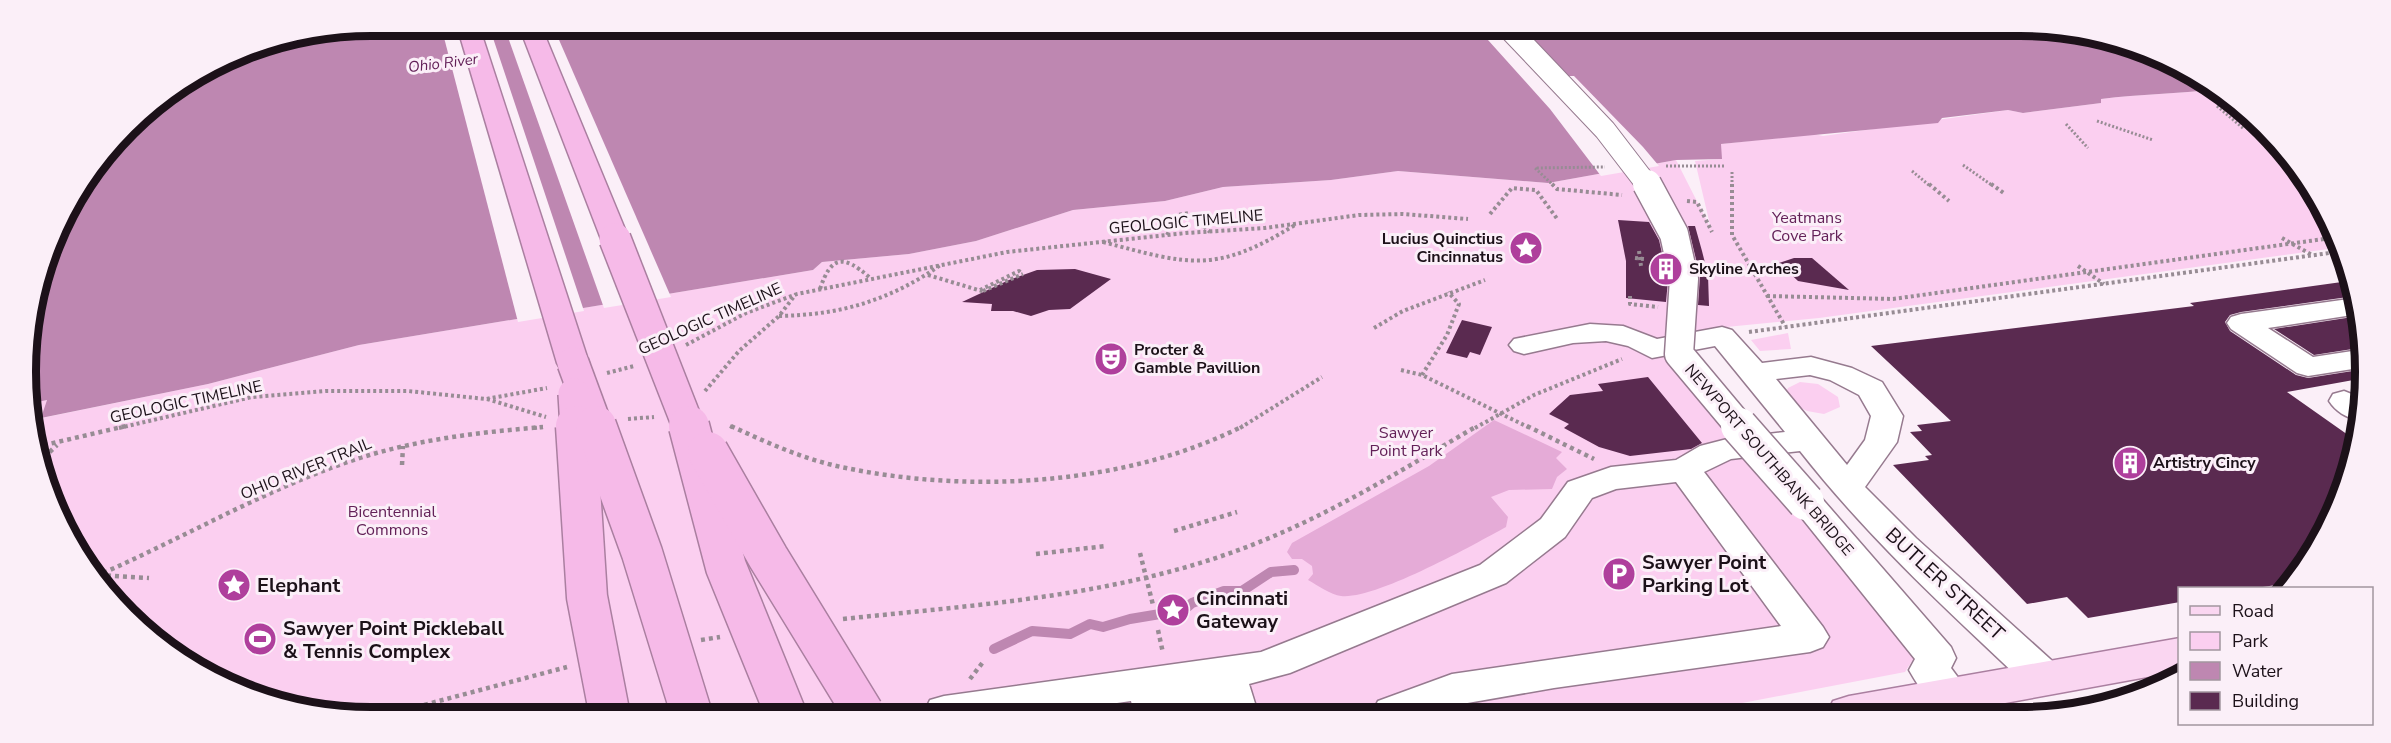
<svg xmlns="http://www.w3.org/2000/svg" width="2391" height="743" viewBox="0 0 2391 743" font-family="'Nunito Sans',sans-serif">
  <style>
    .green { fill: #fbcff0 }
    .forest { fill: #e5abd7 }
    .water { fill: #be87b1 }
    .pier { fill: #fbeff8 }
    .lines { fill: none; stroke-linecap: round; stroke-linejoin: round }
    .stream { stroke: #be87b1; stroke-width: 10 }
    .building { fill: #5a2a50 }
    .minor-casing { stroke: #967a8f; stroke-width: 3 }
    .major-casing { stroke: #aa7fa0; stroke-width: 3 }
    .highway-casing { stroke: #aa7fa0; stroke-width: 3 }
    .path-far2 { stroke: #978c94; stroke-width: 3; stroke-dasharray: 2 2; stroke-linecap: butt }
    .path-far1 { stroke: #978c94; stroke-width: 4; stroke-dasharray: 3 3; stroke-linecap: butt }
    .path { stroke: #978c94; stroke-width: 4.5; stroke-dasharray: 4 4; stroke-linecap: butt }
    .minor { fill: #fff; fill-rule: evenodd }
    .major { fill: #fad6f1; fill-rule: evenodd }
    .highway { fill: #f6bae8; fill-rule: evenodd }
    .minor-bridge-far2-casing { stroke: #967a8f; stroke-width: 23; stroke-linecap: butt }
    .minor-bridge-far1-casing { stroke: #967a8f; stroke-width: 31; stroke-linecap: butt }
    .minor-bridge-casing { stroke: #967a8f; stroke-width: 39; stroke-linecap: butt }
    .highway-bridge-far1-casing { stroke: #aa7fa0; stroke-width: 34; stroke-linecap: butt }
    .highway-bridge-casing { stroke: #aa7fa0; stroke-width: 43; stroke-linecap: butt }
    .minor-bridge-far2 { stroke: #fff; stroke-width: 21 }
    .minor-bridge-far1 { stroke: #fff; stroke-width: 28 }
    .minor-bridge { stroke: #fff; stroke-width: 36 }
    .highway-bridge-far1 { stroke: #f6bae8; stroke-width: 31 }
    .highway-bridge { stroke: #f6bae8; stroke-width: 40 }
    .labels { text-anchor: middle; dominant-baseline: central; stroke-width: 6; stroke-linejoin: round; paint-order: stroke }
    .far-water-label { font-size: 15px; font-style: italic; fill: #632158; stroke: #fbeff8 }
    .park-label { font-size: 16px; fill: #632158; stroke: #fbeff8 }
    .street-label { font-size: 16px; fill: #1c1119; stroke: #fbeff8 }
    .poi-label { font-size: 16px; font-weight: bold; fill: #1c1119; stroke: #fbeff8; text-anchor: start }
    .near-poi-label { font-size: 20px; font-weight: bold; fill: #1c1119; stroke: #fbeff8; text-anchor: start }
    .near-street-label { font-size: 20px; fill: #1c1119; stroke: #fbeff8 }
    .rim { fill: none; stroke: #1c1119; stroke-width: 8 }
  </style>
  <rect width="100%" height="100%" fill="#fbeff8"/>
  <g class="green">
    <path d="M2217,89L2307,180L2336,248L1819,318L1716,328L1666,346L1925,641L1905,672L1685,714L304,711L179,659L84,564L37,461L33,403L47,400L42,418L208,384L359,345L813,270L822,262L909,254L976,241L1073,210L1165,201L1223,187L1331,180L1398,171L1548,183L1676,160L1711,229L1695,161L1721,159V144L1814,134L1823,136L2008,110L2023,113L2101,103V99C2140,94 2178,94 2217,89Z"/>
    <polygon points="1788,333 1791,349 1760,351 1751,340"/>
    <polygon points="1800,382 1818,384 1838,397 1840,407 1824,414 1807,411 1799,407 1786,392 1788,388"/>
  </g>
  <path class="forest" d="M1494,420L1562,452L1556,458L1567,469L1557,477L1552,489L1509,490L1491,497L1508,517L1506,527C1473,545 1375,600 1341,596C1331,595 1317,585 1308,580L1313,574L1312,566L1302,559H1292L1287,552L1292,543L1429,466Z"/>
  <path class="water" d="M372,26L2087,32L2212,84L2217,89C2178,94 2140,94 2101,99V103L2023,113L2008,110L1942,118L1938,123L1721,144L1722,159L1676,160L1548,183L1398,171L1331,180L1223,187L1165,201L1073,210L976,241L909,254L822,262L813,270L359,345L208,384L41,418L47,400L33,403L28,327L61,218L143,112L239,52Z"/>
  <g class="pier">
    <polygon points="441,26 489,26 584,311 518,322"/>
    <polygon points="504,26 553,26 671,297 604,308"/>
    <polygon points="1479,30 1522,30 1566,76 1574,76 1643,147 1659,166 1601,176 1550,109"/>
  </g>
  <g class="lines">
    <polyline class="stream" points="994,649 1032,631 1070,634 1090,624 1103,627 1130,619 1184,610 1192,603 1224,591 1242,591 1271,572 1294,570"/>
  </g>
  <g class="building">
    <polygon points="1618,220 1649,222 1659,240 1668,280 1666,302 1626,298 1626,261"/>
    <polygon points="1688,226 1695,226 1702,251 1708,275 1709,306 1698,305 1700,276"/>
    <polygon points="1794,258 1812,258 1849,290 1798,281 1779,263"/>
    <polygon points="1075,269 1111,279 1070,309 1049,310 1031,316 1013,311 991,311 992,304 962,302 1009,280 1037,270"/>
    <polygon points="2349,281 2355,296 2241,312 2230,315 2225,322 2230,331 2296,375 2308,378 2359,370 2359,379 2287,392 2358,442 2319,544 2290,583 2256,588 2180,588 2180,602 2088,618 2067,597 2027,604 1893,465 1929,460 1925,456 1932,455 1910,432 1922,431 1917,425 1951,421 1871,346 2194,306 2190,303"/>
    <polygon points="2359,316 2359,348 2314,355 2274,329"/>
    <polygon points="1462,320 1492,327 1480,355 1470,352 1467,358 1446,353"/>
    <polygon points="1648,377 1702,443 1691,449 1630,456 1599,447 1564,428 1569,424 1549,414 1570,395 1603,391 1598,384"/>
  </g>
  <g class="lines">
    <g class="minor-casing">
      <g id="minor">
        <polygon points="2356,298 2359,314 2268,328 2313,357 2359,350 2359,368 2308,376 2297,373 2231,329 2227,323 2231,317 2241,314"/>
        <path d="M1590,324L1623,326L1657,339L1722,327L1732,330L1762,363L1811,357L1852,368L1882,382L1903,416L1897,442L1865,487L1916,538L2059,667L2065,678L2059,689L2045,694L2031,689C1950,613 1869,539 1800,451L1731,459L1704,472L1823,627L1829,637L1823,647L1810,652L1554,688L1456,705L1436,713H1372L1378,701L1452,674L1781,626L1676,482L1616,489L1592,498L1565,537L1506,583L1290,673L1249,684L1258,713H1134L1131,701L1054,712H924L930,700L944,696L1261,652L1480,565L1541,519L1568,482L1611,467L1676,460L1700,446L1727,439L1785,432L1715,346L1652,358L1628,346L1606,341L1573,343L1524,354L1514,351L1509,345L1514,339ZM1810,375L1830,380L1859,395L1871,416L1865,440L1847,465L1776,379Z"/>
        <path d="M2344,391L2359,397V421C2346,417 2336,412 2329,401L2333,394Z"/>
        <path d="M1806,490L1818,494L1951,647L1956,658L1951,668L1971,695L1965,706C1961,708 1955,711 1951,711C1933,711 1917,684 1909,670L1915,659L1789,502L1794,494Z"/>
      </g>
    </g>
    <g class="major-casing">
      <polygon id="major" points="2180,638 2180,671 1945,714 1827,714 1833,701 1849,696"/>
    </g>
    <g class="highway-casing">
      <g id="highway">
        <polygon points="457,26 479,26 589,363 585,370 573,373 561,370 557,363"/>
        <polygon points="519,26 541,26 629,239 625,245 615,248 605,245 601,239"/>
      </g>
    </g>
    <g class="path-far2">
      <polyline points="2217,106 2244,129"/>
      <polyline points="2097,121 2153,140"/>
      <polyline points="2066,124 2088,148"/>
      <polyline points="1963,165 1993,186"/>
      <polyline points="1666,166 1724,166"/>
      <polyline points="1912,171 1930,186"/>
      <polyline points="1732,172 1732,186"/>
      <polyline points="1554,186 1535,168 1605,167"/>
    </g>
    <g class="path-far1">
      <polyline points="1552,184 1557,189 1622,195"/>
      <polyline points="1732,184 1732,235 1785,326"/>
      <polyline points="1929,184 1949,201"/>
      <polyline points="1991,184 2005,194"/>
      <polyline points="1687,201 1697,202 1712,232"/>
      <polyline points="1490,214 1512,188 1536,190 1558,220"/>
      <polyline points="1167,235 1178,215 1189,213 1210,232"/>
      <polyline points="2282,238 2312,255"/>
      <path d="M1103,242C1190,265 1215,274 1295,225"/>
      <polyline points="1639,251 1641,266"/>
      <polyline points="1635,258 1644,259"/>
      <polyline points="2078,266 2104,284"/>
      <polyline points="928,275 985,292"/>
      <path d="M820,289C831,256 843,254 869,277"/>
      <polyline points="980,290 1019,271 1021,273"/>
      <polyline points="983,291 1023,274"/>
      <polyline points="1630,296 1630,304 1658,307"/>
      <polyline points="1767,296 1893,299 2331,238"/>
      <path d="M779,316C841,315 891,300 942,264"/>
      <polyline points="1374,328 1403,311 1485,280"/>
      <polyline points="1749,332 2337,252"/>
      <polyline points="686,345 746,313 797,294 1007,252 1186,233 1265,228 1359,215 1403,214 1468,219"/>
      <polyline points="1401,370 1422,375 1530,428"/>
      <polyline points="607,373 634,366"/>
      <polyline points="1422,375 1447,335 1459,304 1448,292"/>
      <polyline points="705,391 739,351 779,316 796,294"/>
      <polyline points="487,399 546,417"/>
      <polyline points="628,419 654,417"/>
      <polyline points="730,426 734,428"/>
      <polyline points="119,428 252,397 326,391 408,391 486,399 547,388"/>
      <polyline points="534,428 543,427"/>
      <polyline points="1240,428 1322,377"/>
      <polyline points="1475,428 1534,395 1622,359"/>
    </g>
    <g class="path">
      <path d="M731,426C768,443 805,460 846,468C971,494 1127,485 1243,426"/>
      <polyline points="1527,426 1594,459"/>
      <polyline points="36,447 126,426"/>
      <polyline points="38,463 57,445"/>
      <polyline points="402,465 403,446"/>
      <polyline points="1174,531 1237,512"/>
      <polyline points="1140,553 1153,605"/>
      <polyline points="1036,554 1106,546"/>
      <polyline points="99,575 149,578"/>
      <path d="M96,576C185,538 270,486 363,457C421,439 482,432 543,427"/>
      <path d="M843,619C984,604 1124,596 1257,543C1335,512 1405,468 1477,426"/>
      <polyline points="1158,630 1163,653"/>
      <polyline points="701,640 720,637"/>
      <polyline points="970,679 983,662"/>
      <polyline points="401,711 567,667"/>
    </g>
    <use href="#minor" class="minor"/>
    <use href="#major" class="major"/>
    <use href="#highway" class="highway"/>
    <g class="minor-bridge-far2-casing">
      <polyline id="minor-bridge-far2" points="1510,30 1605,130 1648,186"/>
    </g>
    <g class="minor-bridge-far1-casing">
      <polyline id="minor-bridge-far1" points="1647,184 1674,234 1684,279 1679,354 1741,428"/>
    </g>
    <g class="minor-bridge-casing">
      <polyline id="minor-bridge" points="1739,426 1806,502"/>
    </g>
    <g class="highway-bridge-far1-casing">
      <g id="highway-bridge-far1">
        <polyline points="615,239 689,428"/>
        <polyline points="573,363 597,428"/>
        <polyline points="574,394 576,428"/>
      </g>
    </g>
    <g class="highway-bridge-casing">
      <g id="highway-bridge">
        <polyline points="576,426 587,597 609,711"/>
        <polyline points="596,426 642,553 691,712"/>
        <polyline points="689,426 726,567 785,712"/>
        <polyline points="708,452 768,557 863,712"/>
      </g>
    </g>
    <use href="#minor-bridge-far2" class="minor-bridge-far2"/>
    <use href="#minor-bridge-far1" class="minor-bridge-far1"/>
    <use href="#minor-bridge" class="minor-bridge"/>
    <use href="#highway-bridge-far1" class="highway-bridge-far1"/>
    <use href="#highway-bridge" class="highway-bridge"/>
  </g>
  <defs>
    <g id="sight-disc" transform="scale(1.725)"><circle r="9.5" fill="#af3f9c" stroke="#fbeff8"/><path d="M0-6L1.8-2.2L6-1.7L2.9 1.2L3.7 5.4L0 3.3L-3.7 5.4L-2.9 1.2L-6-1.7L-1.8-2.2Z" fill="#fff"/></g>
    <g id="building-disc" transform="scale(1.725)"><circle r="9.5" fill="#af3f9c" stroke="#fbeff8"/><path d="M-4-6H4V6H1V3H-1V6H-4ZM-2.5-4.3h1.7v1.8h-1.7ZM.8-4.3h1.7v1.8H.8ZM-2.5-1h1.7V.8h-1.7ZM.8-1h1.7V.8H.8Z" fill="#fff"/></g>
    <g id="theatre-disc" transform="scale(1.725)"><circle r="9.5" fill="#af3f9c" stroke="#fbeff8"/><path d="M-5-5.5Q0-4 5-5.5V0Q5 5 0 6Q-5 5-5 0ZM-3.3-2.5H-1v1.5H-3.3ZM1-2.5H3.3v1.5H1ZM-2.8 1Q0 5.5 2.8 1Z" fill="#fff"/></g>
    <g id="parking-disc" transform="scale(1.725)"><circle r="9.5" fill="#af3f9c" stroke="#fbeff8"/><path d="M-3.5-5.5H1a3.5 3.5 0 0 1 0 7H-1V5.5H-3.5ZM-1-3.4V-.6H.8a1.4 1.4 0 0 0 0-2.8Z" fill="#fff"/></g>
    <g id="stadium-disc" transform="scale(1.725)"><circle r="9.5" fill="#af3f9c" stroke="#fbeff8"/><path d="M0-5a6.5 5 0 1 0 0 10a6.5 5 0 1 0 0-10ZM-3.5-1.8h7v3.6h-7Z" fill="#fff"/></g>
  </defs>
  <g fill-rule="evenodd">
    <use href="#sight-disc" x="1526" y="248"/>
    <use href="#building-disc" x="1666" y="269"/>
    <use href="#theatre-disc" x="1111" y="359"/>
    <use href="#building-disc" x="2130" y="463"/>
    <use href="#parking-disc" x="1619" y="574"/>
    <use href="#sight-disc" x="234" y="585"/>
    <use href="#sight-disc" x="1173" y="610"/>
    <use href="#stadium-disc" x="260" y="639"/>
  </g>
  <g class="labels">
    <g class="far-water-label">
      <text transform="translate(443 63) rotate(-7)">Ohio River</text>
    </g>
    <g class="park-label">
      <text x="1807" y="218">Yeatmans<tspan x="1807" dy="18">Cove Park</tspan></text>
      <text x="1406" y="433">Sawyer<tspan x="1406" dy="18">Point Park</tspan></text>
      <text x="392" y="512">Bicentennial<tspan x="392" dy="18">Commons</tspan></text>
    </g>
    <g class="street-label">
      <text transform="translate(1186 222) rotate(-5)">GEOLOGIC TIMELINE</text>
      <text transform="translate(710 319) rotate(-24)">GEOLOGIC TIMELINE</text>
      <text transform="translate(186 402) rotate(-12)">GEOLOGIC TIMELINE</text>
      <text transform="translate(1769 460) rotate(49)">NEWPORT SOUTHBANK BRIDGE</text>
      <text transform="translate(306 469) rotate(-22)">OHIO RIVER TRAIL</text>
    </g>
    <g class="poi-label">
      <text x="1503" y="239" text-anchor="end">Lucius Quinctius<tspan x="1503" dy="18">Cincinnatus</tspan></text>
      <text x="1689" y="269">Skyline Arches</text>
      <text x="1134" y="350">Procter &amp;<tspan x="1134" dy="18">Gamble Pavillion</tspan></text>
      <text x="2153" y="463">Artistry Cincy</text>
    </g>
    <g class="near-poi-label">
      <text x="1642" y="562">Sawyer Point<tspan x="1642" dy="23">Parking Lot</tspan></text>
      <text x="257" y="585">Elephant</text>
      <text x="1196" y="598">Cincinnati<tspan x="1196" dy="23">Gateway</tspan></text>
      <text x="283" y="628">Sawyer Point Pickleball<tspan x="283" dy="23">&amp; Tennis Complex</tspan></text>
    </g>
    <g class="near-street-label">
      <text transform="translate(1945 584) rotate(43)">BUTLER STREET</text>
    </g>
  </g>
  <path d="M0 0H2391V743H0ZM371 36H2020A335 335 0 0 1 2355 371V372A335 335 0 0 1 2020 707H371A335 335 0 0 1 36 372V371A335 335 0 0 1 371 36Z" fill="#fbeff8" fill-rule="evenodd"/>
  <path class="rim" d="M371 36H2020A335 335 0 0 1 2355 371V372A335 335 0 0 1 2020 707H371A335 335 0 0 1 36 372V371A335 335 0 0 1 371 36Z"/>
  <rect x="2178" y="587" width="195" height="138" fill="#fbeff8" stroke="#a2969f" stroke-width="1.5"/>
  <rect x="2190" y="606" width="30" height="9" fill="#fad6f1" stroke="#a2969f" stroke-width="1.5"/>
  <text x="2232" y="617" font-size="18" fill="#1c1119">Road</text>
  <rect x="2190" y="632" width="30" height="18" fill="#fbcff0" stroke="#a2969f" stroke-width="1.5"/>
  <text x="2232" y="647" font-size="18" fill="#1c1119">Park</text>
  <rect x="2190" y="662" width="30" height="18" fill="#be87b1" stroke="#a2969f" stroke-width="1.5"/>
  <text x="2232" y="677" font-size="18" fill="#1c1119">Water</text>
  <rect x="2190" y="692" width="30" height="18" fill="#5a2a50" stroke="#a2969f" stroke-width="1.5"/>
  <text x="2232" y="707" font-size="18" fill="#1c1119">Building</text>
</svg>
